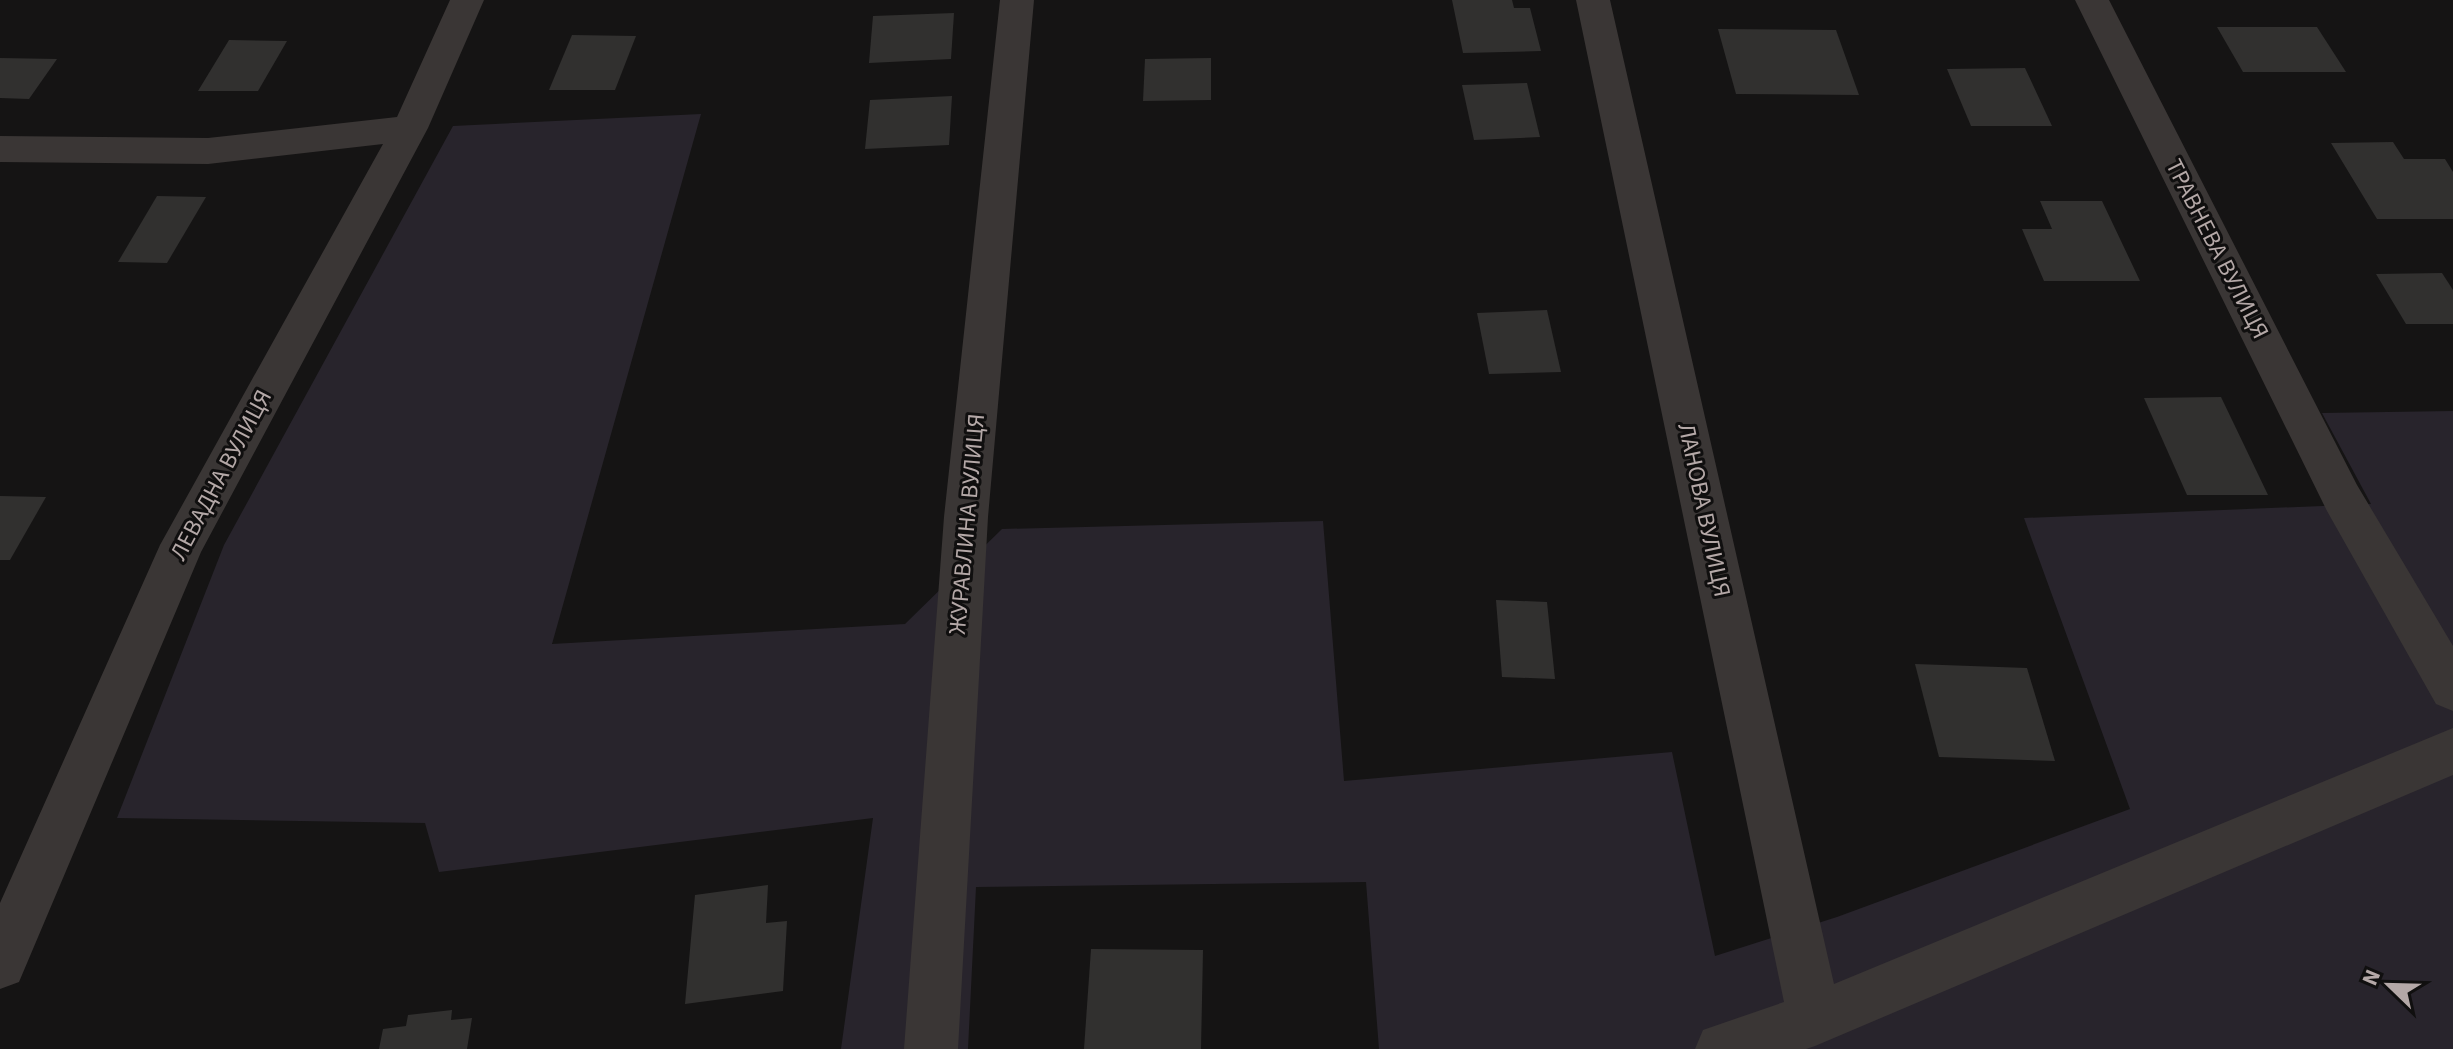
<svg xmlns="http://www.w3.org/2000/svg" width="2453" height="1049" viewBox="0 0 2453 1049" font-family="'Source Sans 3',sans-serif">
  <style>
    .green { fill: #28242c }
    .building { fill: #31302f }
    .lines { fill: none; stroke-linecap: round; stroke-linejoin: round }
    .minor { fill: #3a3635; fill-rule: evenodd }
    .labels { text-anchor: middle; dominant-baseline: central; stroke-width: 6; stroke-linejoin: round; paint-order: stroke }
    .street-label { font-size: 24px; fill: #b4a8a7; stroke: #100f0f }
  </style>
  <rect width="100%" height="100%" fill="#151414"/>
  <polygon class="green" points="701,114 552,644 905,624 1002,529 1323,521 1344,781 1672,752 1715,956 1837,917 2130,809 2024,518 2371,504 2322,413 2453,411 2453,1049 1379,1049 1366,882 976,887 968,1049 841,1049 873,818 439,872 425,823 117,818 224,545 453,126"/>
  <g class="building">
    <polygon points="1452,0 1512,0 1514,8 1530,8 1541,51 1463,53"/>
    <polygon points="954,13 951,59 869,63 873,16"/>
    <polygon points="2217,27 2317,27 2346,72 2243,72"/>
    <polygon points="1718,29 1836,30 1859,95 1736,94"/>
    <polygon points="572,35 636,36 615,90 549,90"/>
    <polygon points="229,40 287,41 258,91 198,91"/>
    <polygon points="0,58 57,59 29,99 0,98"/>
    <polygon points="1211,58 1211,100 1143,101 1145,59"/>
    <polygon points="2025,68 2052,126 1971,126 1947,69"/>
    <polygon points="1527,83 1540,137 1474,140 1462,85"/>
    <polygon points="952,96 949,145 865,149 870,100"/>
    <polygon points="2393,142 2404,159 2445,159 2453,172 2453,219 2377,219 2331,143"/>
    <polygon points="157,196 206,197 167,263 118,262"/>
    <polygon points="2040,201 2102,201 2140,281 2044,281 2022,229 2052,229"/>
    <polygon points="2442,273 2453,290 2453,324 2406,324 2376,274"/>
    <polygon points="1547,310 1561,372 1489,374 1477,313"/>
    <polygon points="2221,397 2268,495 2187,495 2144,398"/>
    <polygon points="0,496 46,497 10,560 0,560"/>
    <polygon points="1496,600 1547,602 1555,679 1502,677"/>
    <polygon points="1915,664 2027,668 2055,761 1939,757"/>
    <polygon points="768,885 766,923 787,921 783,991 685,1004 695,895"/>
    <polygon points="1091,949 1203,950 1201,1049 1084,1049"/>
    <polygon points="452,1010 451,1020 472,1018 467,1049 379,1049 383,1029 406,1026 408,1015"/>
  </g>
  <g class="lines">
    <g class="minor">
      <polygon points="450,0 484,0 428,128 201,552 19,982 0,989 0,903 160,545 383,144 208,164 0,162 0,136 208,138 397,117"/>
      <polygon points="1000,0 1034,0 988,517 958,1049 904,1049 944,517"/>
      <polygon points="1576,0 1610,0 1834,984 2453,728 2453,775 1815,1046 1806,1049 1695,1049 1703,1030 1784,1002"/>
      <polygon points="2075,0 2109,0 2357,485 2453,646 2453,711 2436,704 2327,511"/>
    </g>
  </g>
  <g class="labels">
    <g class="street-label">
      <text transform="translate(2217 249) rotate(63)">ТРАВНЕВА ВУЛИЦЯ</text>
      <text transform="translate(221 475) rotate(-62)">ЛЕВАДНА ВУЛИЦЯ</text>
      <text transform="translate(1704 510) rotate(78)">ЛАНОВА ВУЛИЦЯ</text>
      <text transform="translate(967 524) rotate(-85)">ЖУРАВЛИНА ВУЛИЦЯ</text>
    </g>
  </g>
  <g transform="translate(2389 985) rotate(293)" stroke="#100f0f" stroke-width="6" paint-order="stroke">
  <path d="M0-6L14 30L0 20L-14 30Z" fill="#b4a8a7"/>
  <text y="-12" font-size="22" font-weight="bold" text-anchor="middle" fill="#b4a8a7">N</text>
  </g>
</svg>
